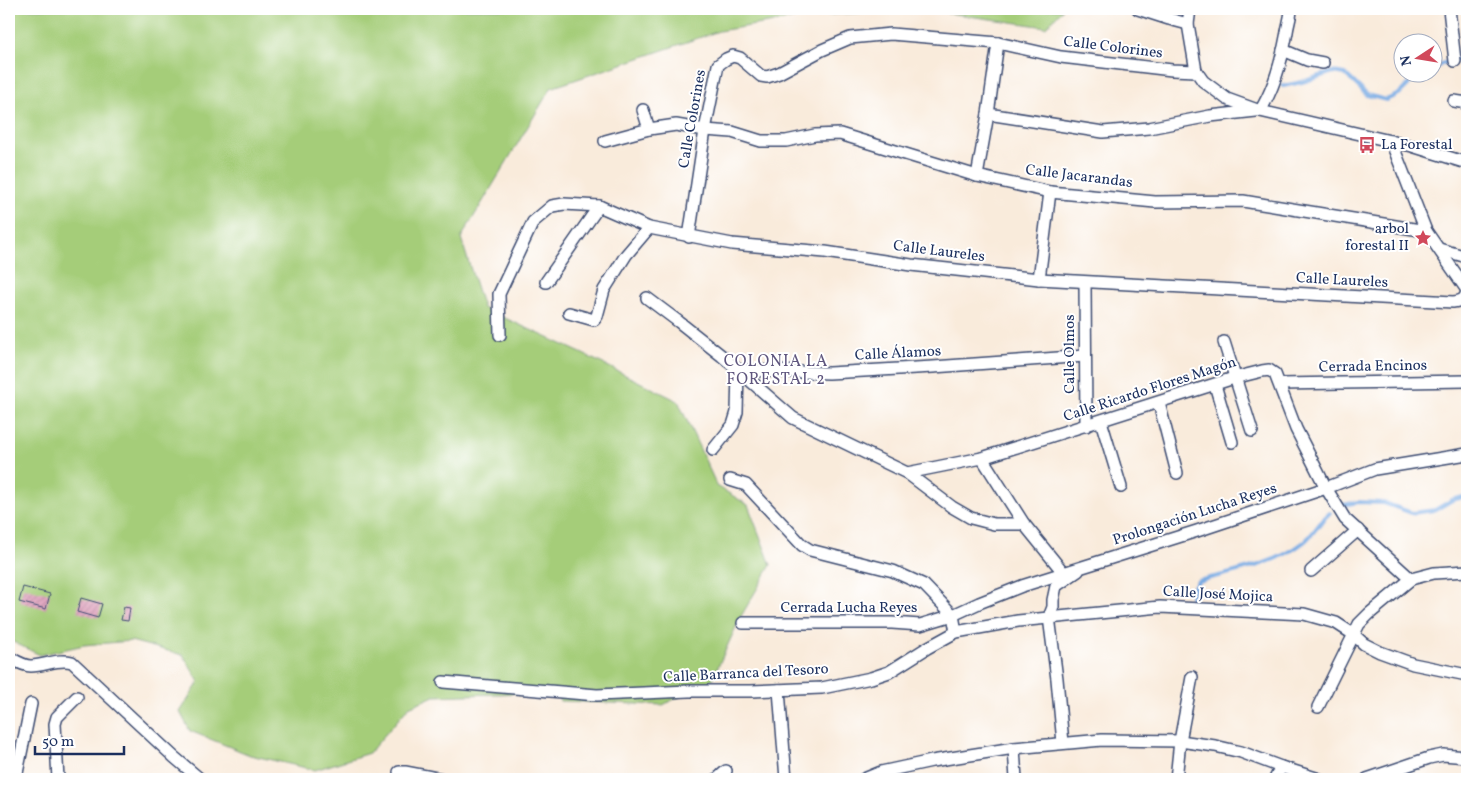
<svg xmlns="http://www.w3.org/2000/svg" width="1476" height="788" viewBox="0 0 1476 788" font-family="Vollkorn,serif">
  <style>
    .grass { fill: #a5cd79; stroke: #607e6c }
    .lines { fill: none; stroke-linecap: round; stroke-linejoin: round }
    .stream { stroke: #78aae3; stroke-width: 4 }
    .building { fill: url(#building-hatch) }
    .minor-casing { stroke: #3c4b71; stroke-width: 14 }
    .minor { stroke: #fff; stroke-width: 11 }
    .labels { text-anchor: middle; dominant-baseline: central; stroke-width: 4; stroke-linejoin: round; paint-order: stroke }
    .street-label { font-size: 15px; fill: #1b2f5e; stroke: #fff }
    .poi-label { font-size: 15px; fill: #1b2f5e; stroke: #fff; text-anchor: start }
    .neighbourhood-label { font-size: 16px; letter-spacing: 1px; fill: #5f567e; stroke: #fff }
  </style>
  <defs>
    <pattern id="building-hatch" width="6" height="6" patternUnits="userSpaceOnUse" patternTransform="scale(1.25)"><rect width="6" height="6" fill="#de9dba"/><path d="M-1 1l2-2M0 6l6-6M5 7l2-2" fill="none" stroke="#b3809a"/></pattern>
  </defs>
  <rect width="100%" height="100%" fill="#fff"/>
  <filter id="ink" filterUnits="userSpaceOnUse"><feTurbulence type="fractalNoise" baseFrequency=".02" numOctaves="2"/><feDisplacementMap in="SourceGraphic" scale="10" xChannelSelector="R" yChannelSelector="G"/><feConvolveMatrix kernelMatrix="1 2 1 2 8 2 1 2 1" color-interpolation-filters="sRGB"/></filter>
  <filter id="wash" filterUnits="userSpaceOnUse"><feTurbulence type="fractalNoise" baseFrequency=".0096" numOctaves="4" result="noise"/><feDisplacementMap in="SourceGraphic" scale="20" xChannelSelector="R" yChannelSelector="G"/><feGaussianBlur stdDeviation="1.12" result="paint"/><feColorMatrix in="noise" values="0 0 0 0 0 0 0 0 0 0 0 0 0 0 0 0 0 1.4 0 .05"/><feComposite in="paint" operator="in"/></filter>
  <g filter="url(#wash)">
    <rect width="100%" height="100%" fill="#f9ebdb"/>
    <polygon class="grass" points="9,9 1063,9 1046,27 920,9 811,16 719,31 551,88 461,238 483,308 581,353 678,401 717,486 748,505 771,565 740,618 712,680 663,705 560,701 555,692 434,696 409,707 369,753 315,770 250,755 190,731 180,712 199,682 183,655 131,641 84,645 40,655 13,642 9,639"/>
    <g class="lines">
      <g class="stream">
        <polyline points="1434,69 1441,64 1467,57"/>
        <polyline points="1283,86 1302,82 1333,72 1345,74 1367,95 1386,100 1399,94 1412,81 1427,72"/>
        <polyline points="1343,505 1358,502 1384,503 1412,513 1435,510 1452,500 1467,496"/>
        <path d="M1191,598L1193,588L1198,581C1233,572 1275,565 1304,542C1314,534 1321,519 1330,513"/>
      </g>
    </g>
    <g id="blocks">
      <g class="building">
        <polygon points="23,587 50,594 46,609 19,602"/>
        <polygon points="81,598 102,604 98,618 77,612"/>
        <polygon points="124,607 130,608 128,621 121,620"/>
      </g>
    </g>
  </g>
  <g filter="url(#ink)">
    <use href="#blocks" fill-opacity="0" stroke="#3c4b71" stroke-width="1"/>
    <g class="lines">
      <g class="minor-casing">
        <g id="minor">
          <polyline points="1138,9 1169,19 1188,24"/>
          <polyline points="1190,9 1188,24 1196,71 1203,81 1227,99 1260,111 1412,146 1467,163"/>
          <polyline points="1449,9 1455,61"/>
          <polyline points="1283,50 1307,60 1323,63"/>
          <polyline points="1454,101 1467,103"/>
          <polyline points="643,110 649,129"/>
          <path d="M1260,111C1275,87 1282,60 1287,32C1288,24 1291,17 1291,9"/>
          <polyline points="988,114 1103,132 1149,128 1210,116 1256,111"/>
          <polyline points="605,141 649,129 676,125 705,130 732,132 761,141 786,141 815,135 840,134 977,176 1050,192 1155,202 1243,201 1426,231"/>
          <polyline points="1391,141 1426,231 1467,290"/>
          <polyline points="977,176 988,114 998,43"/>
          <polyline points="689,237 705,130 718,65 726,59 733,56 740,58 761,76 767,77 779,73 822,50 850,38 891,34 998,43 1061,57 1172,70 1196,71"/>
          <polyline points="1439,249 1467,257"/>
          <polyline points="1039,279 1050,192"/>
          <polyline points="546,282 599,206"/>
          <polyline points="1085,283 1086,426"/>
          <polyline points="647,298 679,322 722,356 793,418 907,473 952,507 971,518 994,524 1024,524"/>
          <polyline points="569,313 594,320 597,316 604,290 626,255 649,228"/>
          <path d="M500,335L499,294L533,222L552,206L564,204L599,206L649,228L732,244L825,252L911,265L1039,279L1453,302C1462,301 1466,299 1467,290"/>
          <polyline points="1224,342 1252,431"/>
          <polyline points="738,370 829,373 933,367 1085,356"/>
          <polyline points="1280,384 1467,381"/>
          <polyline points="1215,385 1232,442"/>
          <polyline points="1159,403 1177,473"/>
          <polyline points="1101,421 1121,487"/>
          <polyline points="713,450 733,425 737,412 738,370"/>
          <polyline points="982,458 1024,524 1063,572"/>
          <polyline points="907,473 982,458 1234,378 1262,371 1269,370 1275,374 1296,429 1326,488 1345,519 1411,579 1369,614 1359,624 1318,707"/>
          <polyline points="730,480 746,485 802,545 810,550 893,571 924,585 953,615 920,625 892,623 743,623"/>
          <polyline points="1311,571 1358,530"/>
          <polyline points="1411,579 1434,573 1467,571"/>
          <polyline points="956,632 953,615 979,603 1022,586 1197,531 1326,488 1375,469 1467,454"/>
          <path d="M9,657C16,661 23,666 31,666C45,666 58,658 72,662L174,757L200,779"/>
          <polyline points="443,682 597,695 689,691 751,691 822,688 871,678 889,672 927,648 956,632 1018,621 1160,607 1304,614 1336,623 1353,634 1364,644 1380,652 1413,664 1467,675"/>
          <polyline points="779,690 786,779"/>
          <polyline points="1063,743 1057,679 1049,617 1053,607 1053,600 1056,586 1078,571"/>
          <polyline points="1014,748 1016,779"/>
          <polyline points="399,772 405,772 442,779"/>
          <polyline points="17,779 17,773 31,704"/>
          <polyline points="58,779 55,724 57,717 77,697"/>
          <polyline points="717,779 726,771"/>
          <polyline points="864,779 881,772 932,761 1014,748 1102,740 1180,741 1215,746 1241,752 1281,767 1319,779"/>
          <polyline points="1176,779 1180,741 1192,677"/>
          <polyline points="1275,779 1281,767"/>
          <polyline points="1367,779 1429,758 1443,755 1467,757"/>
        </g>
      </g>
      <use href="#minor" class="minor"/>
    </g>
  </g>
  <defs>
    <g id="bus-bare" transform="scale(1.35)"><path d="M-5-6H5V4H4V6H2V4H-2V6H-4V4H-5ZM-3.5-4V0h7V-4ZM-3.5 1.2v1.5H-2V1.2ZM2 1.2v1.5H3.5V1.2Z" fill="#d1495b" stroke="#fff" stroke-width="2.5" paint-order="stroke"/></g>
    <g id="sight-bare" transform="scale(1.35)"><path d="M0-6L1.8-2.2L6-1.7L2.9 1.2L3.7 5.4L0 3.3L-3.7 5.4L-2.9 1.2L-6-1.7L-1.8-2.2Z" fill="#d1495b" stroke="#fff" stroke-width="2.5" paint-order="stroke"/></g>
  </defs>
  <g fill-rule="evenodd">
    <use href="#bus-bare" x="1367" y="145"/>
    <use href="#sight-bare" x="1423" y="238"/>
  </g>
  <g class="labels">
    <g class="street-label">
      <text transform="translate(1113 48) rotate(7)">Calle Colorines</text>
      <text transform="translate(693 119) rotate(-80)">Calle Colorines</text>
      <text transform="translate(1079 177) rotate(7)">Calle Jacarandas</text>
      <text transform="translate(939 252) rotate(7)">Calle Laureles</text>
      <text transform="translate(1342 281) rotate(3)">Calle Laureles</text>
      <text transform="translate(898 354) rotate(-3)">Calle Álamos</text>
      <text transform="translate(1070 354) rotate(-90)">Calle Olmos</text>
      <text transform="translate(1373 367) rotate(-1)">Cerrada Encinos</text>
      <text transform="translate(1150 390) rotate(-18)">Calle Ricardo Flores Magón</text>
      <text transform="translate(1195 515) rotate(-18)">Prolongación Lucha Reyes</text>
      <text transform="translate(1218 595) rotate(3)">Calle José Mojica</text>
      <text x="849" y="608">Cerrada Lucha Reyes</text>
      <text transform="translate(746 674) rotate(-3)">Calle Barranca del Tesoro</text>
    </g>
    <g class="poi-label">
      <text x="1381" y="145">La Forestal</text>
      <text x="1409" y="229" text-anchor="end">arbol<tspan x="1409" dy="17">forestal II</tspan></text>
    </g>
    <g class="neighbourhood-label">
      <text x="776" y="362">COLONIA LA<tspan x="776" dy="18">FORESTAL 2</tspan></text>
    </g>
  </g>
  <rect width="1476" height="788" fill="none" stroke="#fff" stroke-width="30"/>
  <g transform="translate(1418 58) rotate(258)"><circle r="24" fill="#ffffff" stroke="#a4acbf"/>
  <path d="M0-4L9 19L0 12L-9 19Z" fill="#d1495b"/>
  <text y="-8" font-size="14" font-weight="bold" text-anchor="middle" fill="#1b2f5e">N</text>
  </g>
  <path d="M35 746v8h89v-8" fill="none" stroke="#1b2f5e" stroke-width="2.5"/>
  <text x="42" y="746" font-size="15" fill="#1b2f5e" stroke="#ffffff" stroke-width="4" paint-order="stroke">50 m</text>
</svg>
